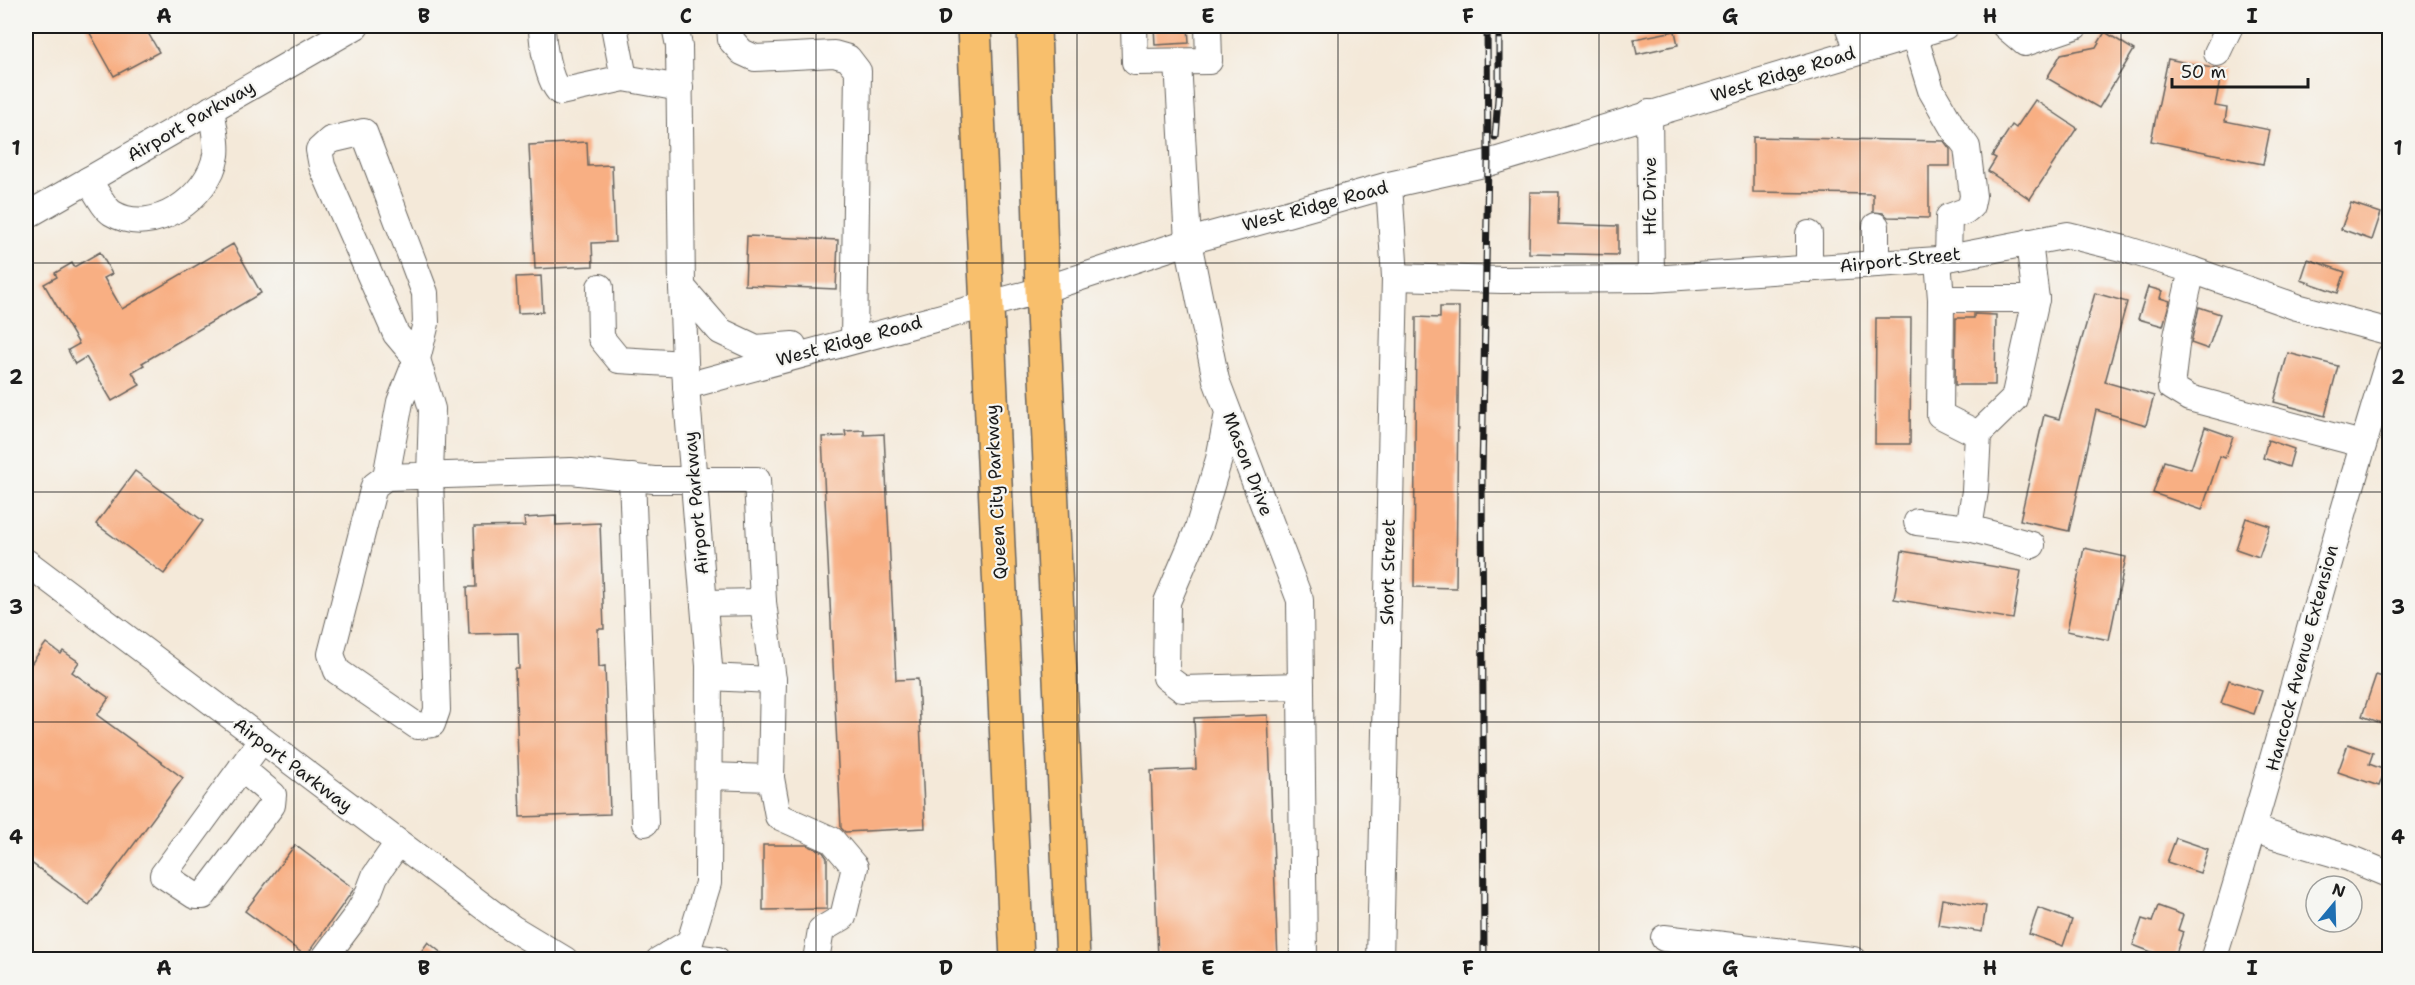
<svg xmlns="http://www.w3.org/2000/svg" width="2415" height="985" viewBox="0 0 2415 985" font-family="'Shantell Sans',sans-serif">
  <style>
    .building { fill: #f8af83 }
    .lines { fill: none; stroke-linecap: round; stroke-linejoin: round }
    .minor-casing { stroke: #68645e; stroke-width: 28 }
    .major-casing { stroke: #68645e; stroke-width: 36 }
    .minor { stroke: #fff; stroke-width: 26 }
    .major { stroke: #f8bf6c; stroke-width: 33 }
    .rail-casing { stroke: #1c1c1c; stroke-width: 7 }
    .rail { stroke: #f6f6f2; stroke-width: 4.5; stroke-dasharray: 14; stroke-linecap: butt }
    .grid { fill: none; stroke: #1c1c1c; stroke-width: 1.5; stroke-opacity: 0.55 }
    .labels { text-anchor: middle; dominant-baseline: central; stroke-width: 4.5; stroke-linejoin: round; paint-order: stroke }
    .street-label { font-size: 18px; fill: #1c1c1c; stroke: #f6f6f2 }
    .neatline { fill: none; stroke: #1c1c1c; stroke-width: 2 }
    .grid-label { font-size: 20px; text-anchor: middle; font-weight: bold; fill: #1c1c1c }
  </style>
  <rect width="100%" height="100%" fill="#f6f6f2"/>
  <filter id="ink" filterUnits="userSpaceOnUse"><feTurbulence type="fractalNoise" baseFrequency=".0167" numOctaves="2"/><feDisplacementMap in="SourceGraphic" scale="12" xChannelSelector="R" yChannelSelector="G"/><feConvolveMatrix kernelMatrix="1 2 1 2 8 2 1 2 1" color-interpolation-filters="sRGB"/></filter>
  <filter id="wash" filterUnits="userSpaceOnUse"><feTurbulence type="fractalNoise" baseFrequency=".008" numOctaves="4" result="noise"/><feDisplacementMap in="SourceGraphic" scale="24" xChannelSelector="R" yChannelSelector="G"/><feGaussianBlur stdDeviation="1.35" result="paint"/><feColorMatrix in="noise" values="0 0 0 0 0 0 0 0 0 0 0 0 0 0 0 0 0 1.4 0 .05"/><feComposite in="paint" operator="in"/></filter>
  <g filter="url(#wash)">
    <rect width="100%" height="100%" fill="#f4e9d9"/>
    <g id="blocks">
      <g class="building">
        <polygon points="86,26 144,26 159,52 114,76"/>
        <polygon points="1154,26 1188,26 1189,43 1155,45"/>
        <polygon points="1675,31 1678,45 1637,54 1634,39"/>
        <polygon points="2105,32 2134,50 2099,108 2047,78 2061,54 2096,47"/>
        <polygon points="2168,59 2222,70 2215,106 2227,108 2225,121 2270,130 2263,164 2151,141"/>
        <polygon points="2035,100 2077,128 2030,199 1988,171 1996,158 1992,156 2012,125 2016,128"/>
        <polygon points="1753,137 1944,141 1950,149 1950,166 1929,166 1929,218 1888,217 1883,213 1873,212 1873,194 1753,192"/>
        <polygon points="587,142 588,166 612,165 615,242 592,243 593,266 535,269 529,145"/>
        <polygon points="1530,192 1559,192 1558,224 1618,226 1618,255 1529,253"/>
        <polygon points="2351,203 2381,213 2372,240 2341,229"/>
        <polygon points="747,236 838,240 836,289 745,285"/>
        <polygon points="233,244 261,293 142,363 144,365 132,372 140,385 112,401 86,357 75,364 68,350 79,344 44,284 57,277 55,273 72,263 74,267 100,252 112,274 104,278 122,309"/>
        <polygon points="2308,259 2345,272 2338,293 2301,280"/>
        <polygon points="541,276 543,312 518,313 516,277"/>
        <polygon points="2148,287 2162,291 2160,298 2170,301 2163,326 2138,319"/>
        <polygon points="2095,293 2127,302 2105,382 2154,396 2146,425 2096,410 2069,531 2020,520 2044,415 2059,419"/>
        <polygon points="1440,307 1459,307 1456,588 1414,587 1416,317 1440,318"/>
        <polygon points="2199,307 2220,314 2208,349 2191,343"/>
        <polygon points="1974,314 1996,315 1995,385 1955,385 1956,318 1974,318"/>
        <polygon points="1876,318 1911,318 1910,444 1875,444"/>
        <polygon points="2288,353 2338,366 2325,416 2274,402"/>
        <polygon points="2205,427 2233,437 2225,458 2220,456 2202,510 2153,493 2164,461 2191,469"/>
        <polygon points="864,430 864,435 884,434 896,680 918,679 925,828 845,832 841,828 822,437 846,436 845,431"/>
        <polygon points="2268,440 2294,449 2289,467 2263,458"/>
        <polygon points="135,471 203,521 164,574 96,524"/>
        <polygon points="556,516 556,525 600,523 604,629 598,629 599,667 605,666 610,814 520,817 515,669 519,669 518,633 469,634 467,587 476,587 474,527 525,526 524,518"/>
        <polygon points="2246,518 2270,526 2259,557 2236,549"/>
        <polygon points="2084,548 2126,557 2109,640 2067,631"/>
        <polygon points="1902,551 2021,571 2013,619 1894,599"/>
        <polygon points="46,643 61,654 63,651 79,662 72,672 109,698 97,715 183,778 89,905 26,859 26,671"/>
        <polygon points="2376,675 2390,679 2390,708 2384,724 2362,716"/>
        <polygon points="2229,680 2262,691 2254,714 2221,703"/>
        <polygon points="1268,715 1278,960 1158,960 1151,771 1196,769 1194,718"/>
        <polygon points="2348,744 2373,753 2369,764 2385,770 2379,786 2338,772"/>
        <polygon points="2176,838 2208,849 2200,873 2167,862"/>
        <polygon points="295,845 354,889 306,956 245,911"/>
        <polygon points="763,845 807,845 823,852 827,858 827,909 763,910"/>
        <polygon points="1942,899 1986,906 1982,932 1938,925"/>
        <polygon points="2158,906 2183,915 2178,930 2183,932 2174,960 2152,960 2154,953 2133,945 2142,919 2152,922"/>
        <polygon points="2038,908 2072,920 2063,946 2029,934"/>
        <polygon points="428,942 450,960 415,960"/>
      </g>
    </g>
  </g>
  <g filter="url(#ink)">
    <use href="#blocks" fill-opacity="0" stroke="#68645e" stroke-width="1.5"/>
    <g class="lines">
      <g class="minor-casing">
        <g id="minor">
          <path d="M542,26C542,42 548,81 560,92L624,78L680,88"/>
          <polyline points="614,26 624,78"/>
          <polyline points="730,26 731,40 742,52 755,58 834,54 848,58 858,71 854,340"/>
          <polyline points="1134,26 1135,62 1209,61 1208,26"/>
          <polyline points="1848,26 1857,51"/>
          <polyline points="2005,26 2025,43 2075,26"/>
          <polyline points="1914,35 1931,90 1953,128 1967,147 1973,196 1971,206 1965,211 1949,217 1948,258"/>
          <polyline points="2217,53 2230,26"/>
          <polyline points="1178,62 1188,242 1216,380 1300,600 1304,960"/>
          <polyline points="1649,113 1651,279"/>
          <path d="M88,180C95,189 103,207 112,213C153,238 209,197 216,155C218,141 213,123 211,109"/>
          <polyline points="26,216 356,26"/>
          <polyline points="1938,260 1941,299 1940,415 1978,434"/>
          <polyline points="1876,264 1876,226"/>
          <polyline points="1809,269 1809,234"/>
          <polyline points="2192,270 2177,336 2171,387 2189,398 2362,444"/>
          <polyline points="1395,277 1502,280 1651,279 1938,260 2068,235 2125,249 2192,270 2297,307 2390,332"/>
          <polyline points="600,287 601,338 619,360 685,364"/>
          <polyline points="682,287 720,331 756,348 793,345"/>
          <polyline points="1941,299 2036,299"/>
          <polyline points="686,386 1042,290 1200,238 1287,214 1389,185 1488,163 1945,26"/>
          <polyline points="1228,413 1219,459 1198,529 1167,602 1166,677 1182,689 1301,686"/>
          <polyline points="386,477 400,402 417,359 396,334 322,166 319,150 330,140 364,132 425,293 426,323 417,359 432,409 430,476 437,710 432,724 417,726 337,671 331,654 374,486 386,477 571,471 654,480 757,480 763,602"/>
          <polyline points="632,477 645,823"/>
          <polyline points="1917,522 1969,528 2032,545"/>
          <polyline points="1969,528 1975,491 1978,434 2014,399 2036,299 2029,242"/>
          <polyline points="26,562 512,928 565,960"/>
          <polyline points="704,603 763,602 773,680"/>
          <polyline points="709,677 773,680 771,778"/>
          <polyline points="241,768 273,795 272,805 203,896 195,896 163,875 261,741"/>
          <polyline points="709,776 771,778 778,816 832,840 855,867 843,917 821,930 816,960"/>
          <polyline points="2254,830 2349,858 2390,875"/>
          <polyline points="1664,938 1853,960"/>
          <polyline points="669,954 717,960"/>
          <polyline points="323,960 356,916 367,897 375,876 398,843"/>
          <polyline points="659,960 690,942 708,883 709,666 686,386 682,287 679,46 675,26"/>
          <polyline points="1380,960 1395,277 1389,185"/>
          <path d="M2213,960C2276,759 2328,556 2390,356"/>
        </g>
      </g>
      <g class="major-casing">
        <g id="major">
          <polyline points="974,26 1017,960"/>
          <polyline points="1034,26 1042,290 1073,960"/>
        </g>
      </g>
      <use href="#minor" class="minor"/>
      <use href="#major" class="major"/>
      <g class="rail-casing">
        <g id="rail">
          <polyline points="1495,137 1499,86 1499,26"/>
          <polyline points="1484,960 1482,473 1488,163 1487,26"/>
        </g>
      </g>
      <use href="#rail" class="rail"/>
    </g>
  </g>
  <path class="grid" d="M294,26V960M555,26V960M816,26V960M1077,26V960M1338,26V960M1599,26V960M1860,26V960M2121,26V960M26,263H2390M26,492H2390M26,722H2390"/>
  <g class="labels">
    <g class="street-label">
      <text transform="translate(1783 74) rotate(-17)">West Ridge Road</text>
      <text transform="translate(191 121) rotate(-30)">Airport Parkway</text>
      <text transform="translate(1650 196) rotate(-90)">Hfc Drive</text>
      <text transform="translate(1315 206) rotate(-15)">West Ridge Road</text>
      <text transform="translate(1900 260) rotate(-6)">Airport Street</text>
      <text transform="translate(849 341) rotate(-15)">West Ridge Road</text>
      <text transform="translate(1248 464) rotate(69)">Mason Drive</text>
      <text transform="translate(996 492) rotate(-93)">Queen City Parkway</text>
      <text transform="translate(696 503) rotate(-95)">Airport Parkway</text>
      <text transform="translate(1388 572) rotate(-89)">Short Street</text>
      <text transform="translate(2302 658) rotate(-75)">Hancock Avenue Extension</text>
      <text transform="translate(293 765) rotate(37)">Airport Parkway</text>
    </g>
  </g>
  <rect width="2415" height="985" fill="none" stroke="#f6f6f2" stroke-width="66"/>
  <g transform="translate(2334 904) rotate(19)"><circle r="28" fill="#f6f6f2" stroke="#9f9f9c" stroke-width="1.5"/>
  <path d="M0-4.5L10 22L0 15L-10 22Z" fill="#1f6fb2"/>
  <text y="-9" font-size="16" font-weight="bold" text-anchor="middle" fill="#1c1c1c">N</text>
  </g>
  <path d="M2172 78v9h136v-9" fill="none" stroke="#1c1c1c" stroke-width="3"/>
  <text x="2181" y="78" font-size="18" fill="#1c1c1c" stroke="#f6f6f2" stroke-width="4.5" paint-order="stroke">50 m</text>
  <rect x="33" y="33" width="2349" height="919" class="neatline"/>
  <g class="grid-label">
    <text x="164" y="23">A</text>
    <text x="424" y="23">B</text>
    <text x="686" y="23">C</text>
    <text x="946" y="23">D</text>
    <text x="1208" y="23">E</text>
    <text x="1468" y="23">F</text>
    <text x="1730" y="23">G</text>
    <text x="1990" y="23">H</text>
    <text x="2252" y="23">I</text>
    <text x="16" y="155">1</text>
    <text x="2398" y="155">1</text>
    <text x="16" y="384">2</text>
    <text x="2398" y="384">2</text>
    <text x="16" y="614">3</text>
    <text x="2398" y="614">3</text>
    <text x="16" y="844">4</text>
    <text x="2398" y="844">4</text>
    <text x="164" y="975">A</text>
    <text x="424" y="975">B</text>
    <text x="686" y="975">C</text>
    <text x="946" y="975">D</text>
    <text x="1208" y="975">E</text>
    <text x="1468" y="975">F</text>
    <text x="1730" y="975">G</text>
    <text x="1990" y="975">H</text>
    <text x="2252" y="975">I</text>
  </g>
</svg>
